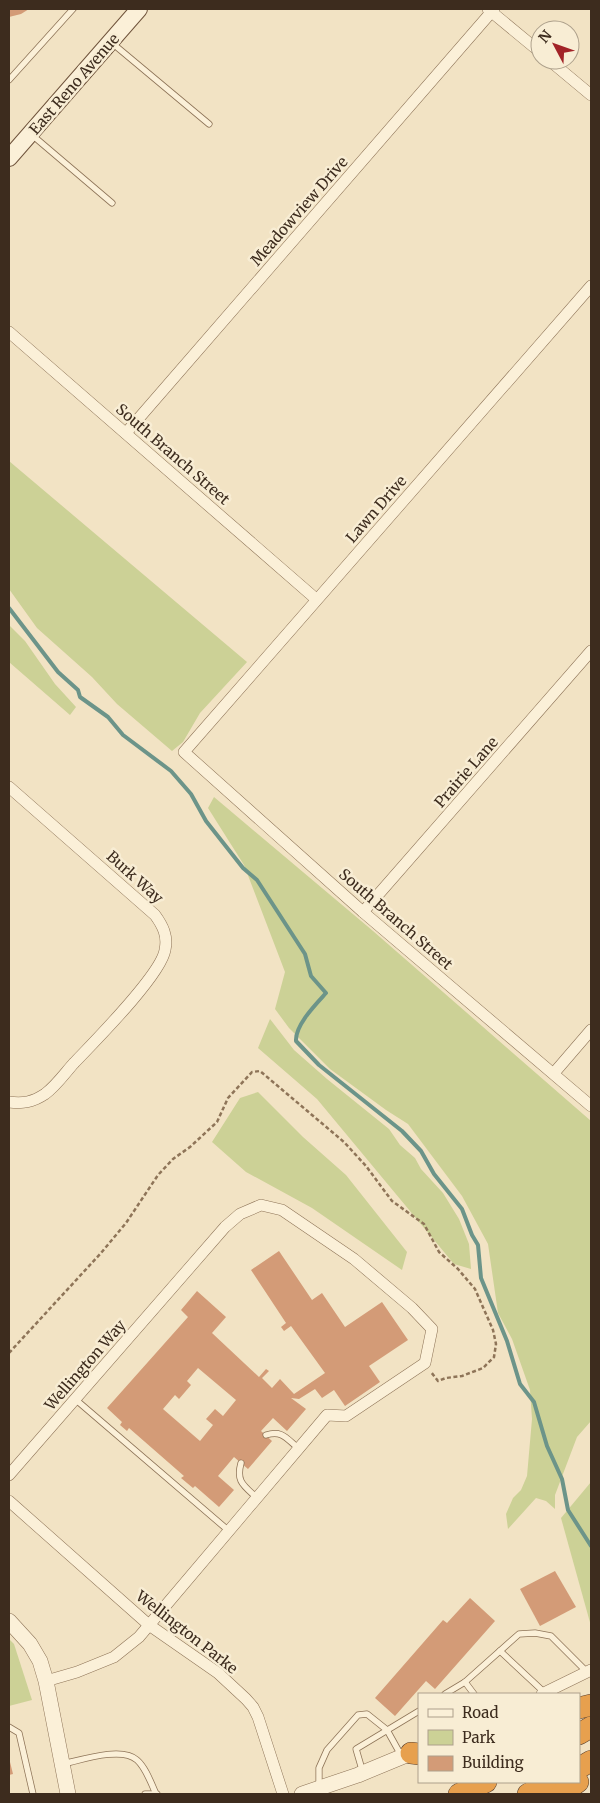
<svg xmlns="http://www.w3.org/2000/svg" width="600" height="1803" viewBox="0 0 600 1803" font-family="Merriweather,serif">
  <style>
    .green { fill: #ccd196 }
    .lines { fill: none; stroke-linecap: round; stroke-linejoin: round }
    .stream { stroke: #6c9489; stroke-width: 4 }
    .building { fill: #d39b77; fill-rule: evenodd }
    .service-casing { stroke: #8e7458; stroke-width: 7 }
    .minor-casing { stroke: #8e7458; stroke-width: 12 }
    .tertiary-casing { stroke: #8e7458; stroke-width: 16 }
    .secondary-casing { stroke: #70543c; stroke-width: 18 }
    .motorway-casing { stroke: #5c412d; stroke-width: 22 }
    .path { stroke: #8e7458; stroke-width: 2.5; stroke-dasharray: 4 2.5; stroke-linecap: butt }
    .service { stroke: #fbf0d8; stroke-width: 5.5 }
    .minor { stroke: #fbf0d8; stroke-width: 11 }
    .tertiary { stroke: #fbf0d8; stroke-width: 15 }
    .secondary { stroke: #fbf0d8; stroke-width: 16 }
    .motorway { stroke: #e7a04e; stroke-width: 21 }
    .labels { text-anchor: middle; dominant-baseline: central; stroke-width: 5; stroke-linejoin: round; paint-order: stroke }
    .street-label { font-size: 15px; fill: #3d2c1e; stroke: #f8edd4 }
  </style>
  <rect width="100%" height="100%" fill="#f2e3c4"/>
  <g class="green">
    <polygon points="9,461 247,662 200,713 183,742 172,751 117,704 92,677 37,628 9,589"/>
    <polygon points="9,625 25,641 55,684 76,707 70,715 9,662"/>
    <polygon points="214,797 373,931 591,1121 591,1421 577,1437 555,1495 555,1509 546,1501 536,1498 508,1529 506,1514 513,1498 521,1490 527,1476 532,1419 530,1390 512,1339 498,1313 488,1244 462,1196 408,1124 386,1110 330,1069 289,1028 275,1009 285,972 244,865 208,808"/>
    <polygon points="270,1019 294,1050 327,1079 389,1129 400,1145 415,1158 421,1169 443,1193 459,1219 469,1244 471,1269 454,1264 317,1099 258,1048"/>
    <polygon points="258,1092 303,1137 346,1175 407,1252 402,1270 312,1208 246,1172 212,1142 240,1098"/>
    <polygon points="591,1482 591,1626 561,1518"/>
    <polygon points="9,1639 14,1644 32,1700 9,1706"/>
  </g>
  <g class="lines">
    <path class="stream" d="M9,608L58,672L78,690L80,697L108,717L123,735L171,771L191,794L206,821L243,868L257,880L305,954L311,976L326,993C316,1004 295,1025 296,1041L319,1065L402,1131L421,1151L434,1174L462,1209L472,1235L478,1245L481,1278L507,1341L520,1384L534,1402L547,1446L562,1479L568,1510L591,1546"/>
  </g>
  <g class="building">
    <polygon points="9,9 29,9 21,14 9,17"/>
    <path d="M279,1251L312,1300L322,1293L345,1327L382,1302L408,1340L369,1366L380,1382L345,1406L334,1390L322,1398L315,1389L299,1399L291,1398L306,1409L287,1431L273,1418L261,1431L272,1441L248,1469L234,1457L218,1476L234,1490L219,1507L195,1486L193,1488L181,1478L184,1476L129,1428L127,1431L120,1425L122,1422L107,1408L188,1317L181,1310L197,1291L226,1317L212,1333L259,1377L266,1369L269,1371L262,1378L272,1388L280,1379L294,1394L325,1373L291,1326L284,1331L281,1327L286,1323L251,1270ZM198,1368L236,1400L223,1416L215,1409L206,1419L213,1425L200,1441L163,1409L175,1395L179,1399L191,1385L187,1381Z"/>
    <polygon points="555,1571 576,1607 540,1626 520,1589"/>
    <polygon points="470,1598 495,1621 435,1689 426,1681 395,1716 375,1698 443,1620 447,1623"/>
    <polygon points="9,1758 13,1774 9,1775"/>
  </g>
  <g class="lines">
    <g class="service-casing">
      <g id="service">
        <polyline points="112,43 209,124"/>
        <polyline points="9,80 73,9"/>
        <polyline points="32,135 112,203"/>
        <polyline points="75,1399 229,1531"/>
        <path d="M266,1435C282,1430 286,1438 298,1448"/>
        <path d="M241,1463C236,1481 243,1485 256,1497"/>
        <polyline points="500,1651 545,1693"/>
        <polyline points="465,1682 474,1694"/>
        <polyline points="445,1694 465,1682 519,1634 535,1633 551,1636 587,1672"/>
        <polyline points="9,1727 19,1733 33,1794"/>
        <path d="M63,1764C81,1760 122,1746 137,1760C146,1768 151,1783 156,1794"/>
        <polyline points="363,1773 356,1749 419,1711"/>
        <polyline points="319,1787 319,1768 327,1750 358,1715 367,1714 387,1730 402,1757"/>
        <polyline points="145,1794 157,1794"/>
      </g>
    </g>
    <g class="minor-casing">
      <g id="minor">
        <polyline points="488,9 540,52"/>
        <polyline points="549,60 591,95"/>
        <polyline points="591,286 184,752 363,912 591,1106"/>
        <polyline points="9,332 316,599"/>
        <polyline points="126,433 494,9"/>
        <path d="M9,787L155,915C163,926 168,936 165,950C161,975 94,1042 74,1063C65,1073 56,1086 45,1094C33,1102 23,1104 9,1102"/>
        <polyline points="363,912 591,651"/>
        <polyline points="554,1073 591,1030"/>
        <polyline points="9,1475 225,1227 240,1214 261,1205 282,1210 354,1259 412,1308 432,1329 425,1363 346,1416 327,1415 139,1637 114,1657 77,1672 46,1681"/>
        <polyline points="9,1501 149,1625 218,1673 246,1699 253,1707 258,1717 283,1794"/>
        <polyline points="542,1694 591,1670"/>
      </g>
    </g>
    <g class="tertiary-casing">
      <g id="tertiary">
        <polyline points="9,1621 30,1644 40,1661 46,1681 68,1794"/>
        <polyline points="302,1794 358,1775 411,1753"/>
      </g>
    </g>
    <g class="secondary-casing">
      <polyline id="secondary" points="9,158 139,9"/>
    </g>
    <g class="motorway-casing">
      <g id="motorway">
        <polyline points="579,1708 591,1705"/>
        <polyline points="579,1734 591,1727"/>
        <polyline points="411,1753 419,1754"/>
        <polyline points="579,1768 591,1761"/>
        <polyline points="459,1794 486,1782"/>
        <polyline points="528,1794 552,1782"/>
        <polyline points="561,1794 578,1782"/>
      </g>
    </g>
    <polyline class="path" points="9,1353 101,1253 126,1223 158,1175 173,1159 190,1147 217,1122 228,1098 252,1072 260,1071 344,1142 366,1166 392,1201 424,1224 439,1252 458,1269 475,1289 493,1330 496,1344 494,1357 483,1368 462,1376 446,1378 438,1381 431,1372"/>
    <use href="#service" class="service"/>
    <use href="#minor" class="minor"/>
    <use href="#tertiary" class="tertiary"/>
    <use href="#secondary" class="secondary"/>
    <use href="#motorway" class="motorway"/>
  </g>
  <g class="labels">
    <g class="street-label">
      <text transform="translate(74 84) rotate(-49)">East Reno Avenue</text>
      <text transform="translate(299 211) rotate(-49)">Meadowview Drive</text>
      <text transform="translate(173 454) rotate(41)">South Branch Street</text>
      <text transform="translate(376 509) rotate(-49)">Lawn Drive</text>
      <text transform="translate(466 772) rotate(-49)">Prairie Lane</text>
      <text transform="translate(135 877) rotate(42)">Burk Way</text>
      <text transform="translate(396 919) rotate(41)">South Branch Street</text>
      <text transform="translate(85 1365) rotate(-49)">Wellington Way</text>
      <text transform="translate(187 1632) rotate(38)">Wellington Parke</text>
    </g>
  </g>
  <rect width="600" height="1803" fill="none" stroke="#3d2c1e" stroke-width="20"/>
  <rect x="418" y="1693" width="162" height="90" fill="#f8edd4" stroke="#ada08b"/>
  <rect x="428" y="1709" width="25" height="8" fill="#fbf0d8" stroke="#ada08b"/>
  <text x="462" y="1718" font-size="15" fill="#3d2c1e">Road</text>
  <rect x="428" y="1730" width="25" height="15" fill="#ccd196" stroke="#ada08b"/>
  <text x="462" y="1743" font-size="15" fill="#3d2c1e">Park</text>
  <rect x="428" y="1756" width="25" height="15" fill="#d39b77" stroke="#ada08b"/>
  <text x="462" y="1768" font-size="15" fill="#3d2c1e">Building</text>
  <g transform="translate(555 45) rotate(311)"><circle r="24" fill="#f8edd4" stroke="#ada08b"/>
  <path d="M0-4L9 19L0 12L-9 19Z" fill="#a22327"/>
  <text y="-8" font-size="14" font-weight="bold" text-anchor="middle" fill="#3d2c1e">N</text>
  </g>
</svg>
